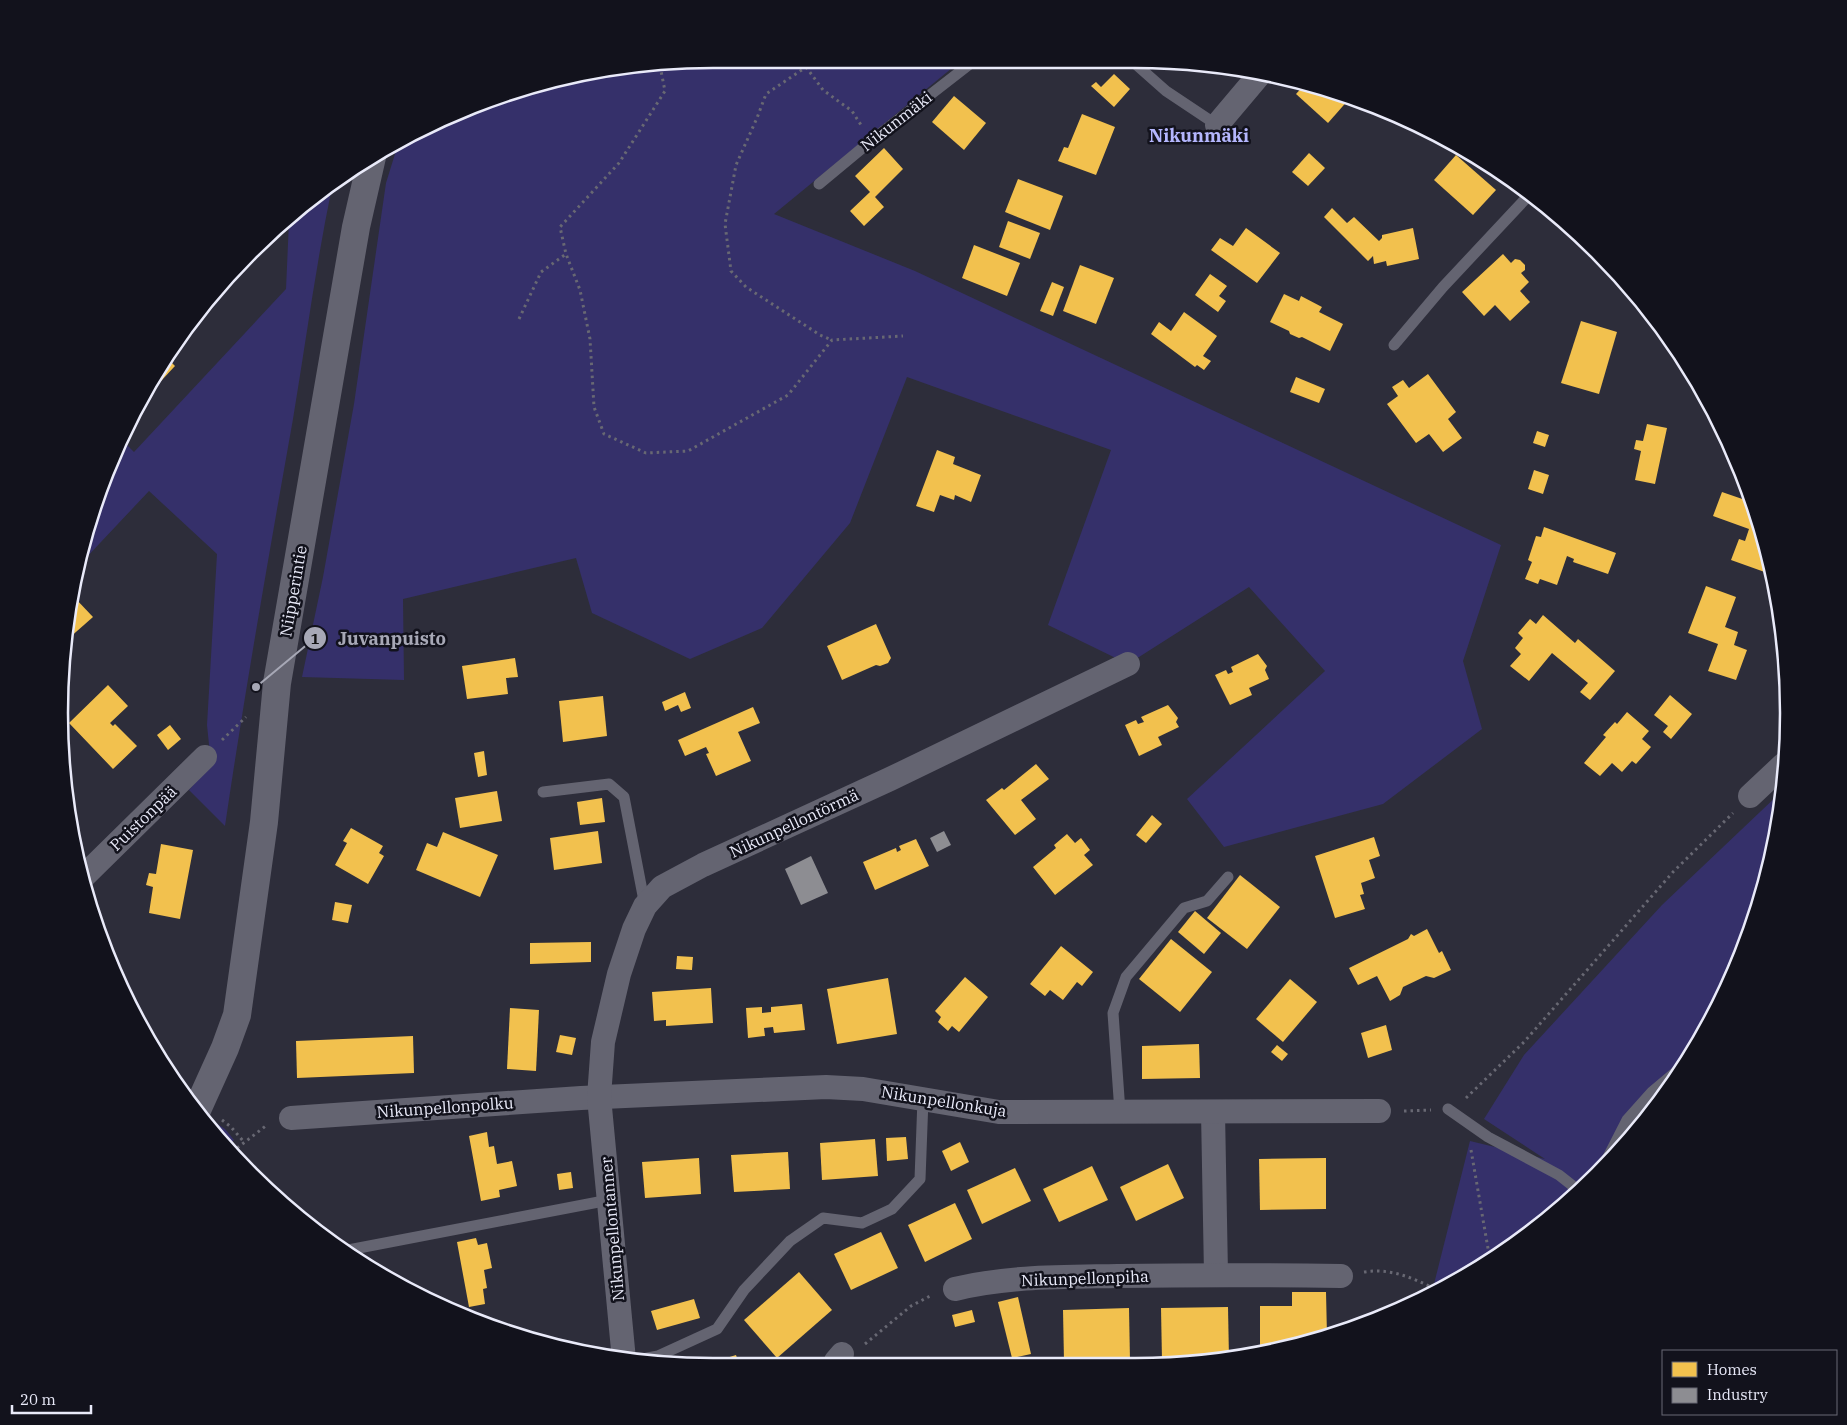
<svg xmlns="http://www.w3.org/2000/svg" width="1847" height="1425" viewBox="0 0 1847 1425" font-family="'IBM Plex Serif',serif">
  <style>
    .green { fill: #35306a }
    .homes { fill: #f2c14e }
    .industry { fill: #8d8d92 }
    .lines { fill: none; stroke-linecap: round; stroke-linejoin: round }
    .path { stroke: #686873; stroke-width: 3; stroke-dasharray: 2.5 4; stroke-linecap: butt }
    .service { stroke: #646471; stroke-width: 11 }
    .minor { stroke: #646471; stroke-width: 24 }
    .tertiary { stroke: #646471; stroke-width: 28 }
    .labels { text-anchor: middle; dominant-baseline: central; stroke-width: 5; stroke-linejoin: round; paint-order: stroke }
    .street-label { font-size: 16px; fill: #e9eaf9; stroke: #12121c }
    .neighbourhood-label { font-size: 18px; font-weight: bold; fill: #b4b6fd; stroke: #12121c }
    .rim { fill: none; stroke: #e9eaf9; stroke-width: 2.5 }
    .leader { fill: none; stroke: #a7a8b6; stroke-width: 2 }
    .callout-dot { fill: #a7a8b6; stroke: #12121c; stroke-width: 2 }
    .mark-label { font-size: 15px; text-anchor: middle; font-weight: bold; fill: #111 }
    .callout-label { font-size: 18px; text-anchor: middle; font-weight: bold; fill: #a7a8b6; stroke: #12121c; stroke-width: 5; stroke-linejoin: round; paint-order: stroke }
  </style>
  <rect width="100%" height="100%" fill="#2d2d3a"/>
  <g class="green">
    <polygon points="712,59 963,59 774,214 915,271 1501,545 1463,661 1482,729 1383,804 1224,847 1187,799 1325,671 1249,587 1128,664 1048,625 1111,450 907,377 850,523 762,628 690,659 592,613 576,558 403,599 404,680 302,677 323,577 354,404 386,183 399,141 543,81"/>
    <path d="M332,187C316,264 306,341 293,419C269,554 245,690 225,826L189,790L211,764L207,725L217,554L149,491L84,560L79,555L81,544L123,441L134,452L286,289L289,221Z"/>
    <polygon points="1780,793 1776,840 1738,963 1678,1076 1597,1175 1497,1256 1433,1288 1470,1141 1545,1159 1484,1119 1524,1055 1662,905"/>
    <polygon points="216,1123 225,1129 234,1140 227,1146 212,1128"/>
  </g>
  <g class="homes">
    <polygon points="1114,74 1130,89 1114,107 1091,86 1096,82 1101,87"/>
    <polygon points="1307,82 1350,98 1328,123 1296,94"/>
    <polygon points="954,96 986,123 964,150 932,122"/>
    <polygon points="1082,114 1115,127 1096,175 1058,161 1064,147 1068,148"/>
    <polygon points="884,148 903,169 875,197 884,207 864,226 850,211 870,192 855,176"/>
    <polygon points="1309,153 1325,168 1308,186 1292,172"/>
    <polygon points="1456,155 1496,190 1473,215 1434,180"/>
    <polygon points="1018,179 1063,196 1050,230 1005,212"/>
    <polygon points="1332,208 1347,223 1354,217 1379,241 1382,238 1382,235 1413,228 1419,259 1387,266 1386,261 1374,264 1373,256 1368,261 1324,217"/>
    <polygon points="1008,221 1040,233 1030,259 999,247"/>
    <polygon points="1246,228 1280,253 1257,283 1211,250 1220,238 1233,246"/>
    <polygon points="260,243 261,244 246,259 244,258 250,250"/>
    <polygon points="974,245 1020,263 1007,296 962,278"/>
    <polygon points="1503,254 1511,263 1515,259 1520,260 1525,265 1525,270 1521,273 1529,282 1520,291 1530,302 1510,321 1495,305 1484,316 1462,292"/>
    <polygon points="1080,265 1114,278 1096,324 1063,311"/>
    <polygon points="1210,274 1227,286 1219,296 1226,301 1218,312 1195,295"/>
    <polygon points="1052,282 1064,287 1053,316 1040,311"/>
    <polygon points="1284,294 1299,301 1301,296 1322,307 1319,312 1343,324 1330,351 1302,337 1299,338 1290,334 1289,331 1270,322"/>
    <polygon points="1184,312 1217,336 1203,356 1211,361 1204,370 1197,365 1195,367 1151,334 1159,322 1171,331"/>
    <polygon points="1581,321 1617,332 1599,394 1561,383"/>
    <polygon points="167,358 175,366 147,396 144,392 146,386"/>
    <polygon points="1428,374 1456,412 1448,419 1462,438 1443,452 1429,434 1416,443 1387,404 1398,396 1392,387 1403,380 1409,388"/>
    <polygon points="1296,377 1325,389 1319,403 1290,392"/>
    <polygon points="1647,424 1667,428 1655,484 1635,480 1641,451 1634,449 1636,440 1643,441"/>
    <polygon points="1537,431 1549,435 1545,447 1533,443"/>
    <polygon points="937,450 955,457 953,464 981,475 971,502 955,495 954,500 940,495 934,512 916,506"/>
    <polygon points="1534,470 1549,475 1543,494 1528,489"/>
    <polygon points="1722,492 1751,502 1773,575 1731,560 1739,539 1745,541 1749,529 1713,516"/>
    <polygon points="1544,527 1616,553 1608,574 1573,562 1574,559 1567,556 1557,585 1540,579 1538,584 1525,579 1532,562 1528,560 1536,536 1541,537"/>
    <polygon points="1706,586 1736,597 1725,627 1738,632 1734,645 1747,650 1736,680 1708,671 1718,644 1688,633"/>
    <polygon points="74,597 93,617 68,639"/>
    <polygon points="1543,615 1575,643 1578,639 1615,671 1590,700 1580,692 1588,683 1552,653 1529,681 1510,666 1521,654 1515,648 1523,638 1518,633 1530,619 1536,624"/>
    <polygon points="876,624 891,658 888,663 880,666 876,665 842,680 827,646"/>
    <polygon points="1258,654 1267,666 1265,670 1269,679 1249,688 1252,695 1230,705 1215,675 1226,670 1228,674 1233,672 1231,667"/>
    <polygon points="515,658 518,677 506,678 508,694 467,699 462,666"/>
    <polygon points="108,685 128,706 110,723 113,726 115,724 137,746 113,769 69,723"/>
    <polygon points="685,692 691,708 681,712 678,705 665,711 662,702"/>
    <polygon points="1670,695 1692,714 1671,739 1663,732 1668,726 1654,715"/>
    <polygon points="603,696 607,736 563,742 559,701"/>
    <polygon points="1168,705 1178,718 1176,722 1179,727 1158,737 1162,745 1139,756 1125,725 1136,720 1138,724 1144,722 1141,717"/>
    <polygon points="753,707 760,723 738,732 751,761 716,776 706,754 709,753 706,747 685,756 678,740"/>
    <polygon points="1627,712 1649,731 1642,739 1651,747 1636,764 1632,761 1622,772 1612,763 1600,776 1584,763 1606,737 1603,735 1615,722 1617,724"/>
    <polygon points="170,725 181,739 168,750 157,735"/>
    <polygon points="484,751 487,775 478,777 474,753"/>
    <polygon points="1036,764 1049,779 1021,800 1036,819 1015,835 986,800 1002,788 1004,790"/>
    <polygon points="497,791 502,821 460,828 455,798"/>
    <polygon points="602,798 605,822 580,825 577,802"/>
    <polygon points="1152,815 1162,824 1146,843 1136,835"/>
    <polygon points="351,828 383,846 379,853 384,856 368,884 335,865 347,843 343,841"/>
    <polygon points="598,831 602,863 554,870 550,838"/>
    <polygon points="443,832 498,855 480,897 416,870 427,843 437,847"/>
    <polygon points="1067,834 1075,843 1081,838 1090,850 1084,855 1093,865 1055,895 1033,867 1056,848 1054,845"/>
    <polygon points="1374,837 1380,856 1369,860 1375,878 1361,883 1364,894 1360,895 1365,909 1335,918 1315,856"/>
    <polygon points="916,839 929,866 875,890 863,862 896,848 897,852 901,850 899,846"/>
    <polygon points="161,844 193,850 180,919 149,913 153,887 146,885 149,873 156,874"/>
    <polygon points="1240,875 1280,907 1247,949 1207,918"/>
    <polygon points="335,902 352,905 348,923 332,920"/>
    <polygon points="1195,911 1221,933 1204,954 1178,932"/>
    <polygon points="1427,929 1439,953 1442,951 1451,970 1434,978 1426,976 1403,987 1400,995 1390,1001 1377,976 1358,985 1349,968 1408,939 1411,934 1414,936"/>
    <polygon points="1171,939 1212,972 1180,1012 1139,979"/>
    <polygon points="591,942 591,962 530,964 530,943"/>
    <polygon points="1061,946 1093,972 1082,986 1077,982 1063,1000 1050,990 1045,996 1030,984"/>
    <polygon points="677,956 693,957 692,970 676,969"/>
    <polygon points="965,977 988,997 959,1032 952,1026 948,1031 938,1022 941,1017 935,1011"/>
    <polygon points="888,978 897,1034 837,1044 827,989"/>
    <polygon points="1290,979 1317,1002 1283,1042 1256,1019"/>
    <polygon points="711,988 713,1023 666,1026 666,1020 654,1021 652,992"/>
    <polygon points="802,1004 805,1030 774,1033 773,1027 764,1028 765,1036 748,1038 746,1008 762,1007 762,1013 771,1012 771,1007"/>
    <polygon points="510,1008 539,1010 536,1071 507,1069"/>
    <polygon points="1386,1025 1392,1050 1368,1058 1361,1033"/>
    <polygon points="560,1035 576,1038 572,1055 556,1052"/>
    <polygon points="413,1036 414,1073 297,1078 296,1041"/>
    <polygon points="1199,1044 1200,1078 1142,1079 1142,1046"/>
    <polygon points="1277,1045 1288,1054 1282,1061 1271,1052"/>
    <polygon points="487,1132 489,1147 494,1146 497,1164 512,1161 517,1186 499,1190 500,1197 481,1201 469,1136"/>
    <polygon points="906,1137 908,1159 887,1161 886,1138"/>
    <polygon points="875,1139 878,1176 822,1180 820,1143"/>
    <polygon points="960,1142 969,1162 951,1171 942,1151"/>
    <polygon points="788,1152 790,1189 734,1192 731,1155"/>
    <polygon points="699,1158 701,1194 645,1198 642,1162"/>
    <polygon points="1326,1158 1326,1209 1260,1210 1259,1159"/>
    <polygon points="1168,1164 1184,1198 1136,1221 1120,1187"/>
    <polygon points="1092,1166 1108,1200 1059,1222 1043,1189"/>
    <polygon points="1015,1168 1031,1201 982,1224 967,1190"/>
    <polygon points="571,1172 573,1188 559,1190 557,1174"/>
    <polygon points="267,1177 270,1191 256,1179"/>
    <polygon points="955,1203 972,1239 925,1262 908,1225"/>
    <polygon points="881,1232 898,1268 851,1290 834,1254"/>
    <polygon points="476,1238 478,1245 487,1243 492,1268 484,1270 487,1288 483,1289 485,1304 469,1307 457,1242"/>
    <polygon points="799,1272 832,1310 777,1358 744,1320"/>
    <polygon points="1292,1292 1326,1292 1327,1336 1260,1351 1260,1306 1292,1306"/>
    <polygon points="1018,1297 1031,1354 1012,1358 998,1302"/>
    <polygon points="694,1299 700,1318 657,1330 651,1311"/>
    <polygon points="1228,1307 1229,1359 1220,1361 1162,1361 1161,1308"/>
    <polygon points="1129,1308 1130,1361 1064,1361 1063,1310"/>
    <polygon points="972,1310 975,1322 955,1327 952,1315"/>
    <polygon points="736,1355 738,1361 720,1361 720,1360"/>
  </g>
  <g class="industry">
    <polygon points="944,831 951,845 937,852 930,838"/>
    <polygon points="811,856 828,893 801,905 785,869"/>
  </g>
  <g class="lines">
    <g class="path">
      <polyline points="818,59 766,94 757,118 736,165 725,224 731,271 746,287 820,335 832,340"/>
      <polyline points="660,66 665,91 619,163 560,227 566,254 580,290 590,339 594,407 604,434 646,453 688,451 788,395 832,340 903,336"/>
      <polyline points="806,67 823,90 852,111 861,125"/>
      <polyline points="519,319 541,272 566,254"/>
      <polyline points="222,740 246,717"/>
      <polyline points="1466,1098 1524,1042 1673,872 1733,813"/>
      <polyline points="1404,1111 1431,1110"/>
      <polyline points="222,1120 231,1127 244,1142"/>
      <polyline points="1471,1150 1490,1260"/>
      <polyline points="232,1152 267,1125"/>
      <path d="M1364,1272C1389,1268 1411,1277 1433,1288"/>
      <polyline points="865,1344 911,1306 932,1295"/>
    </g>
    <g class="service">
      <polyline points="1131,60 1166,91 1217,125"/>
      <polyline points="819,184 872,140 975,60"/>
      <polyline points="1394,345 1443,287 1531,193"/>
      <polyline points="543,792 609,784 624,797 645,906"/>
      <polyline points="1448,1109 1488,1137 1559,1175 1578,1190"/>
      <polyline points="1120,1112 1113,1013 1126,977 1184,908 1207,901 1228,877"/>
      <polyline points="1604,1165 1627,1120 1652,1092 1683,1066"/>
      <polyline points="343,1251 609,1200"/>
      <polyline points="632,1361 658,1356 717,1329 744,1290 790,1241 823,1218 862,1223 892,1209 920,1179 923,1099"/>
    </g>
    <g class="minor">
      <polyline points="1217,125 1260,74"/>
      <polyline points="1750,796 1783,765"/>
      <polyline points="81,879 205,757"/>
      <polyline points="1213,1112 1216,1274"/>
      <polyline points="291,1118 581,1098 826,1087 863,1089 999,1112 1379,1111"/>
      <path d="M955,1289C1008,1276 1063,1277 1117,1276C1192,1275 1266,1275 1341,1276"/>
      <polyline points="624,1360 599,1097 603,1042 619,974 634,929 645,906 662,887 703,865 890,779 1128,664"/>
      <polyline points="836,1361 842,1354"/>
    </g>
    <polyline class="tertiary" points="197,1110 225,1048 237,1015 264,822 277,683 356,227 372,157"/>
  </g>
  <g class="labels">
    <g class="street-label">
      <text transform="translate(896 121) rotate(-38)">Nikunmäki</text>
      <text transform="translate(293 591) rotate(-80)">Niipperintie</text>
      <text transform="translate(143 818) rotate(-44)">Puistonpää</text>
      <text transform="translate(794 823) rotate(-25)">Nikunpellontörmä</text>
      <text transform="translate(944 1101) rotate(9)">Nikunpellonkuja</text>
      <text transform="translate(445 1107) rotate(-4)">Nikunpellonpolku</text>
      <text transform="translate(612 1229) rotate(-95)">Nikunpellontanner</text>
      <text transform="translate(1085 1278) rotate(-2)">Nikunpellonpiha</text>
    </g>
    <g class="neighbourhood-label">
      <text x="1199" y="135">Nikunmäki</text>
    </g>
  </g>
  <path d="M0 0H1847V1425H0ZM713 68H1135A645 645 0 0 1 1780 713V713A645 645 0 0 1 1135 1358H713A645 645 0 0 1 68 713V713A645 645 0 0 1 713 68Z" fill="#12121c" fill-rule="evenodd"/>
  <path class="rim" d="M713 68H1135A645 645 0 0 1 1780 713V713A645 645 0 0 1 1135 1358H713A645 645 0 0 1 68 713V713A645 645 0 0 1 713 68Z"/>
  <path class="leader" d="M256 687L315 638"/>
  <g class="callout-dot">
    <circle cx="256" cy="687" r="5"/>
    <circle cx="315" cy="638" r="12"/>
  </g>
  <g class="mark-label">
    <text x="315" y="644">1</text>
  </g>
  <g class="callout-label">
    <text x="392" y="645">Juvanpuisto</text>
  </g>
  <rect x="1662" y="1350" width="175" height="65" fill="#12121c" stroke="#686874"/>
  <rect x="1672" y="1362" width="25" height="15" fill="#f2c14e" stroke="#686874"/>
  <text x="1707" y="1375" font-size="15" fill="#e9eaf9">Homes</text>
  <rect x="1672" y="1388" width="25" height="15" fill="#8d8d92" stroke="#686874"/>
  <text x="1707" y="1400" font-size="15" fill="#e9eaf9">Industry</text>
  <path d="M12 1405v8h79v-8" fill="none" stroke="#e9eaf9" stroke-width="2.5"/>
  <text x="20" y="1405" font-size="15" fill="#e9eaf9" stroke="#12121c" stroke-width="4" paint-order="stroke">20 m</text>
</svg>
